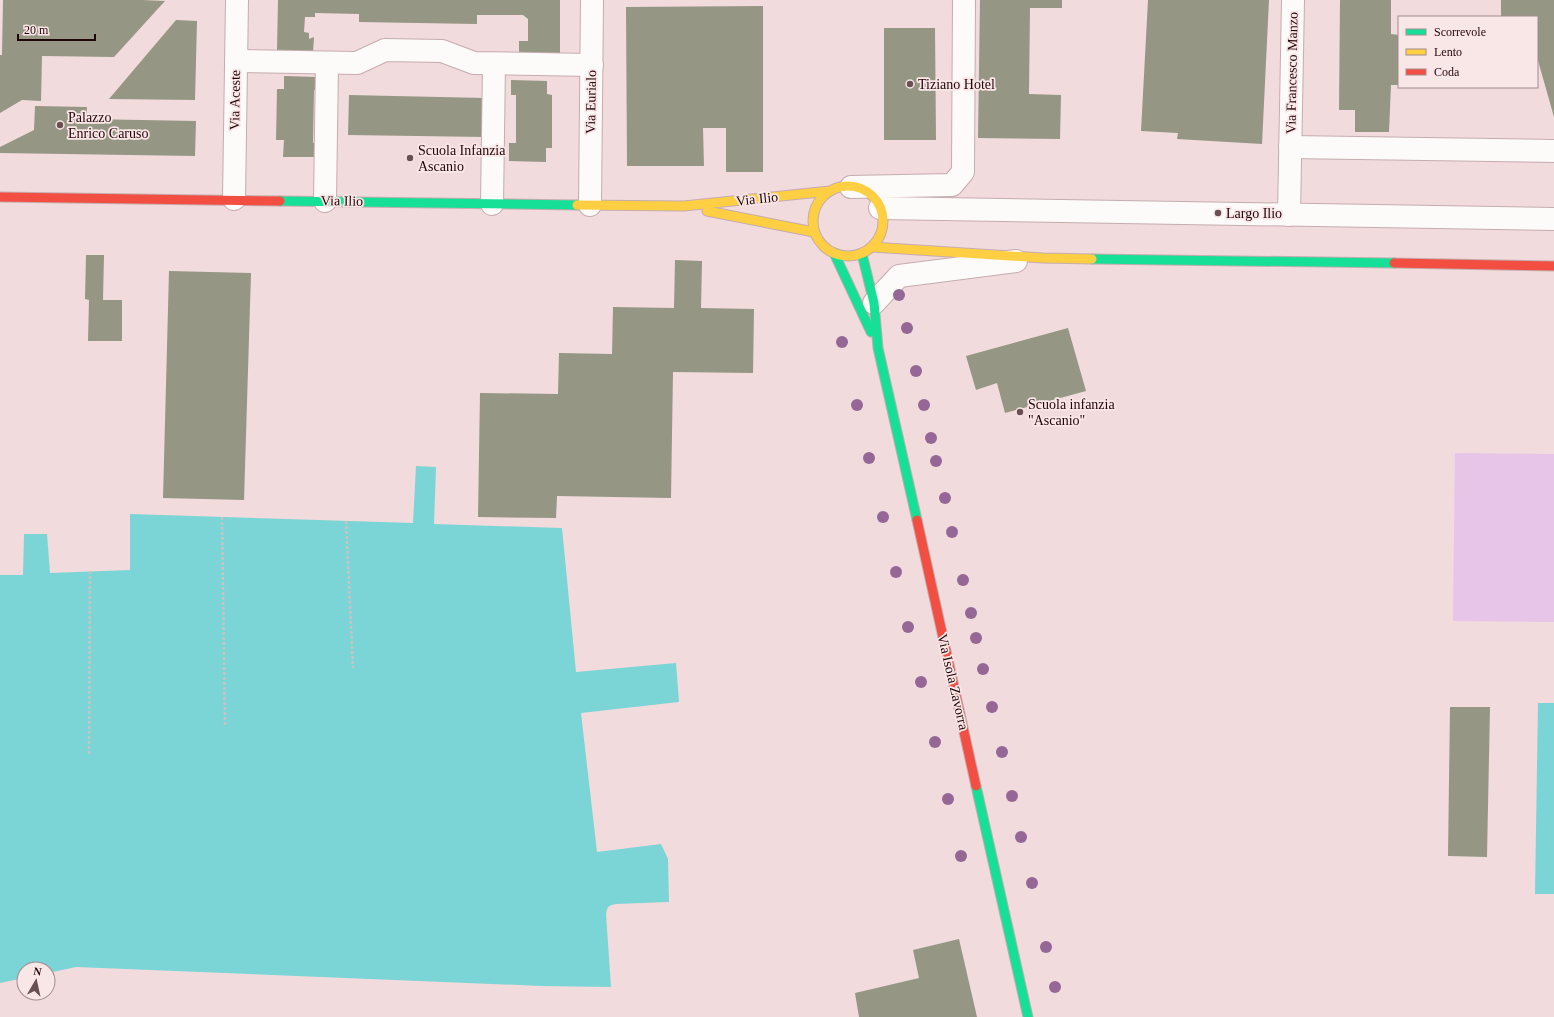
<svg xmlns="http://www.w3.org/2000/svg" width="1554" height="1017" viewBox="0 0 1554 1017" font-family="'Times New Roman',serif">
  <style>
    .green { fill: #e7c5e8 }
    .water { fill: #7bd5d6 }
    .building { fill: #959683 }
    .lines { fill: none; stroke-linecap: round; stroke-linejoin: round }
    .street-casing { stroke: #c6acae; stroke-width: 24 }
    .fast-casing { stroke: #c6acae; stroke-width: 11 }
    .slow-casing { stroke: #c6acae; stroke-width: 11 }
    .jam-casing { stroke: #c6acae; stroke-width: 11 }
    .path { stroke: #cac3c3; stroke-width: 2.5; stroke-dasharray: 3 2; stroke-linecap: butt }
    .street { stroke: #fdfafa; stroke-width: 22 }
    .fast { stroke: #16e098; stroke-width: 9 }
    .slow { stroke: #ffcf43; stroke-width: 9 }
    .jam { stroke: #f24e42; stroke-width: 9 }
    .tree { fill: #956797 }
    .poi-dot { fill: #6b5053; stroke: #f9e6e6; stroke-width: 1.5 }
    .labels { text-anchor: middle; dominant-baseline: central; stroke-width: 3.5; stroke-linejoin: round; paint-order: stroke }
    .street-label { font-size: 14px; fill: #230509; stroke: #f9e6e6 }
    .poi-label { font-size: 14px; fill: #230509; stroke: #f9e6e6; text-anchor: start }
  </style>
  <rect width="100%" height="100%" fill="#f1dbdc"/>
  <polygon class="green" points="1455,453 1554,454 1554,622 1453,621"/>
  <g class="water">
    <path d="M416,466L436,467L434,524L562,528L576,672L676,663L679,702L581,713L597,852L661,844L668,859L669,902L616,904C609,905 607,907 606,914L611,987L542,986L76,967L48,973V969H24V978L0,983V575H23L24,534H47L50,573L130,570V514L413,523Z"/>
    <polygon points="1538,703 1554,703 1554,894 1535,894"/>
  </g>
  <g class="building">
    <polygon points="3,0 142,0 165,1 114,57 42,56 41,101 22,100 0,113 0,55 2,55"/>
    <polygon points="278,0 560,0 560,59 519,59 519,41 528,41 528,19 523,15 477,15 477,24 359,22 359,14 315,13 315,17 305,17 304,32 309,33 309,39 314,37 313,52 277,51"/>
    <polygon points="980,0 1062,0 1062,8 1030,8 1029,94 1061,95 1060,139 978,138"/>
    <polygon points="1148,0 1269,0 1262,144 1177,139 1178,133 1141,131"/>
    <polygon points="1340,0 1391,0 1391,34 1399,35 1399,85 1391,85 1389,132 1355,132 1355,110 1339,110"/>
    <polygon points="1501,0 1554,0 1554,117 1537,57 1537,17 1501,17"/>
    <polygon points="763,6 763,172 726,172 726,128 703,128 704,166 627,166 626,7"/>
    <polygon points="176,20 197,21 195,100 109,99"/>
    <polygon points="884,28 935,28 936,140 884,140"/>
    <polygon points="284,76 317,77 317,90 314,90 313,143 316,143 316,157 283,157 284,140 276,140 277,89 284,89"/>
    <polygon points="511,80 547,81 547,94 552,95 552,148 546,148 546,162 509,161 509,143 516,143 516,95 511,95"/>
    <polygon points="349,95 485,98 485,137 348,135"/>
    <polygon points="35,106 87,107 86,119 196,121 195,156 0,153 0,147 34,130"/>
    <polygon points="86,255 104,255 103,300 122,300 122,341 88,341 89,300 85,299"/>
    <polygon points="675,260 702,261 701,308 754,309 753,373 673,372 671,498 557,496 556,518 478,517 480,393 558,394 559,353 612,354 613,307 674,308"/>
    <polygon points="169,271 251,273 244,500 163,498"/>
    <polygon points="1068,328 1086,391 1005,413 997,383 976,390 966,356"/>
    <polygon points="1450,707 1490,707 1487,857 1448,856"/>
    <polygon points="959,939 977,1017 859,1017 855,993 919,978 913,950"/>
  </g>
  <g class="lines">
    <g class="street-casing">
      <g id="street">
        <polyline points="236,61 357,63 385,50 442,51 474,63 592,65"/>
        <polyline points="1290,147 1554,151"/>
        <polyline points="851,187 952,185 963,172 964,0"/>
        <polyline points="234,199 237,0"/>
        <polyline points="325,201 327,63"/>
        <polyline points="492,204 494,64"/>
        <polyline points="590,205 592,0"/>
        <polyline points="880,208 1554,219"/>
        <polyline points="1289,215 1293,0"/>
        <polyline points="874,303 899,276 1016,261"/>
      </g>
    </g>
    <g class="fast-casing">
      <g id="fast">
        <polyline points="280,201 577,205"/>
        <polyline points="834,253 871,332"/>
        <polyline points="862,254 874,303 878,348 917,520"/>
        <polyline points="1092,259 1394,263"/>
        <polyline points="976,786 1028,1017"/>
      </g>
    </g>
    <g class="slow-casing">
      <g id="slow">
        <circle cx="848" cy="221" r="35"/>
        <polyline points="577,205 684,206 830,191"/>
        <polyline points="707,211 814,232"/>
        <polyline points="872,247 1043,258 1092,259"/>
      </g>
    </g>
    <g class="jam-casing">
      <g id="jam">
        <polyline points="0,197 280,201"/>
        <polyline points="1394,263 1554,266"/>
        <polyline points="917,520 976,786"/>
      </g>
    </g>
    <g class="path">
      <polyline points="222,517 225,725"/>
      <polyline points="346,521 353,668"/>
      <polyline points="89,754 90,571"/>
    </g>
    <use href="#street" class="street"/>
    <use href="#fast" class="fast"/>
    <use href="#slow" class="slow"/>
    <use href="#jam" class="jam"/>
  </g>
  <g class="tree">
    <circle cx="899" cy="295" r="6"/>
    <circle cx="907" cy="328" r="6"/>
    <circle cx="842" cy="342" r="6"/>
    <circle cx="916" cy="371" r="6"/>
    <circle cx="857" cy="405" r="6"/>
    <circle cx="924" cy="405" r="6"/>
    <circle cx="931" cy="438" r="6"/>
    <circle cx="869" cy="458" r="6"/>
    <circle cx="936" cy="461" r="6"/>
    <circle cx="945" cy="498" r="6"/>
    <circle cx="883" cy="517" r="6"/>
    <circle cx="952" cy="532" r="6"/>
    <circle cx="896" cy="572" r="6"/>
    <circle cx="963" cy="580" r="6"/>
    <circle cx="971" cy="613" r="6"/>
    <circle cx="908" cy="627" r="6"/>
    <circle cx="976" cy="638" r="6"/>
    <circle cx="983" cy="669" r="6"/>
    <circle cx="921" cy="682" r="6"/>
    <circle cx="992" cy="707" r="6"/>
    <circle cx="935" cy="742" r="6"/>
    <circle cx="1002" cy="752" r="6"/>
    <circle cx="1012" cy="796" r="6"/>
    <circle cx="948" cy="799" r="6"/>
    <circle cx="1021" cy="837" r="6"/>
    <circle cx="961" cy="856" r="6"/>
    <circle cx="1032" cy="883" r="6"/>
    <circle cx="1046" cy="947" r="6"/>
    <circle cx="1055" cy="987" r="6"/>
  </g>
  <g class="poi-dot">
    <circle cx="910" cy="84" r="4"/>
    <circle cx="60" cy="125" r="4"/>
    <circle cx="410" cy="158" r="4"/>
    <circle cx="1218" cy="213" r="4"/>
    <circle cx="1020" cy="412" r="4"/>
  </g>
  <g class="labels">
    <g class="street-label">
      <text transform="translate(1292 73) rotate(-89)">Via Francesco Manzo</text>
      <text transform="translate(235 100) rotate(-89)">Via Aceste</text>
      <text transform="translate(591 102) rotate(-89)">Via Eurialo</text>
      <text transform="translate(757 199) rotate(-6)">Via Ilio</text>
      <text transform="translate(342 201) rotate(1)">Via Ilio</text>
      <text transform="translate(953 682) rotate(77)">Via Isola Zavorra</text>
    </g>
    <g class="poi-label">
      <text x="918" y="84">Tiziano Hotel</text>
      <text x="68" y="117">Palazzo<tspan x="68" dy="16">Enrico Caruso</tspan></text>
      <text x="418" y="150">Scuola Infanzia<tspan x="418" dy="16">Ascanio</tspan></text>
      <text x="1226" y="213">Largo Ilio</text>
      <text x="1028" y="404">Scuola infanzia<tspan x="1028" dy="16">"Ascanio"</tspan></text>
    </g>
  </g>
  <rect x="1398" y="16" width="140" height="72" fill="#f9e6e6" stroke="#a38c8e"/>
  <rect x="1406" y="29" width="20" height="6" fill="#16e098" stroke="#a38c8e"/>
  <text x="1434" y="36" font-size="12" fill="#230509">Scorrevole</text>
  <rect x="1406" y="49" width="20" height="6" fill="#ffcf43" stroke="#a38c8e"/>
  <text x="1434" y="56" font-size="12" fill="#230509">Lento</text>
  <rect x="1406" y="69" width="20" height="6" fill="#f24e42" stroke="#a38c8e"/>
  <text x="1434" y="76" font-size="12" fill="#230509">Coda</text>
  <g transform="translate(36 981) rotate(9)"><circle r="19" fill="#f9e6e6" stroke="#a38c8e"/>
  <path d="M0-3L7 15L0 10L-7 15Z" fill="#6b5053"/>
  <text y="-6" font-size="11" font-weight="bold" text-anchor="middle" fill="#230509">N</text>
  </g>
  <path d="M18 34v6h77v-6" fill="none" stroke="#230509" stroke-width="2"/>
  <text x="24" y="34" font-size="12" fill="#230509" stroke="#f9e6e6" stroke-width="3" paint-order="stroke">20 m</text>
</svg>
